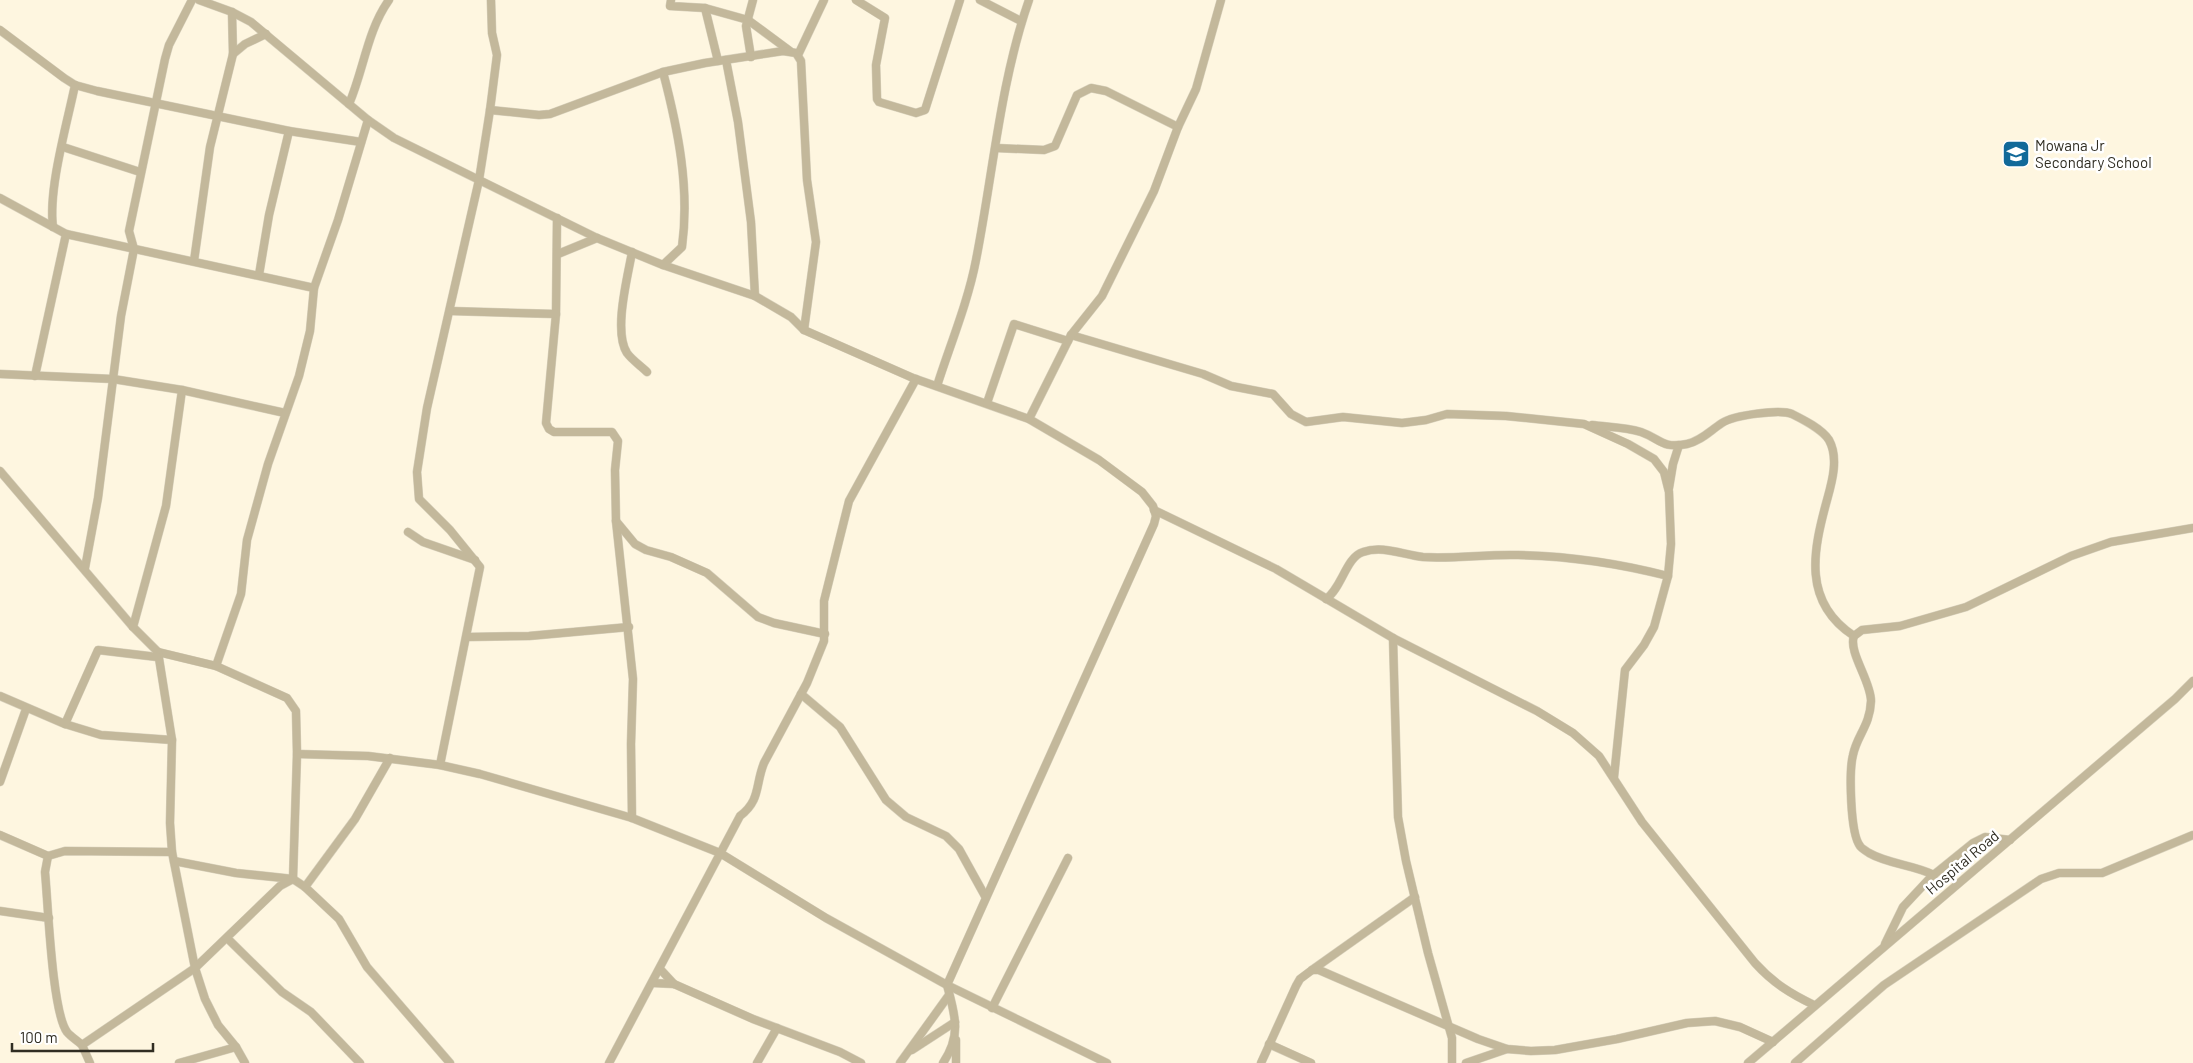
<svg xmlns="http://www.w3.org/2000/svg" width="2193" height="1063" viewBox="0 0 2193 1063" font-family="Barlow,sans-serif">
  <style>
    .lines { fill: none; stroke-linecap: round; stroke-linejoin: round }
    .street-casing { stroke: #d9d2be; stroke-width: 9 }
    .street { stroke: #c3b89b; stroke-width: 8 }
    .labels { text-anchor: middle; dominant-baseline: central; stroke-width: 5; stroke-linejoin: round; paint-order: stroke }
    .poi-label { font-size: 15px; fill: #302d22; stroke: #fff; text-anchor: start }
    .street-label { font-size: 15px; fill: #302d22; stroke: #fff }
  </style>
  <rect width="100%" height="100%" fill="#fef6e0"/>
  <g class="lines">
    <g class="street-casing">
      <g id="street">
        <polyline points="199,0 232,12 251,22 368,120 394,138 597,238 663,265 755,296 791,317 804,330 913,378 1029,419 1099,460 1142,492 1153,506 1156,516 1154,524 947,985 1107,1063"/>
        <polyline points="671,0 670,6 705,8 748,20 790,51"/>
        <polyline points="856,0 885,18 876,65 877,99 879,102 916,113 925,110 960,0"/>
        <polyline points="980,0 1021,21"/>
        <polyline points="705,8 718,61"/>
        <polyline points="0,30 64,78 75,85 97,91 289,131 361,142"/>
        <polyline points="233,54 245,44 266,34"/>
        <polyline points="798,55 824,0"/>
        <polyline points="751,57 746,26 753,0"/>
        <polyline points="726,60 738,122 751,222 755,296"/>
        <path d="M663,72C678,129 690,188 682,247L663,265"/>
        <path d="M349,104C364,69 367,31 389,0"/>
        <polyline points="490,110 539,115 550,114 663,72 705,63 783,51 796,53 801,61 807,180 816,242 804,330"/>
        <polyline points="63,147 140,172"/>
        <polyline points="996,148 1044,150 1055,146 1077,95 1091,88 1106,91 1178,127"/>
        <polyline points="0,198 66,234 314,288"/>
        <polyline points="557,218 556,314 546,423 549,429 554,432 612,432 618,441 615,470 616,521 633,679 631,744 632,818"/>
        <path d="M53,227C48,189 67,124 75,85"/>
        <path d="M632,252C628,276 613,331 627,353C632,360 641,366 647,372"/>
        <polyline points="558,254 597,238"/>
        <polyline points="194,261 210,147 233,54 232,12"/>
        <polyline points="259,275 269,215 289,131"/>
        <polyline points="450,311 556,314"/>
        <polyline points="1071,335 1203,374 1231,386 1273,394 1291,414 1306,422 1343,417 1402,423 1426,420 1447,414 1506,416 1584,424 1628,444 1654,459 1664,472 1669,492 1671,544 1668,576 1654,627 1644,645 1625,670 1614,777"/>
        <polyline points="0,374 113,379 182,390 285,413"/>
        <polyline points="35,376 66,234"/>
        <path d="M937,386C950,345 968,302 976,260C993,174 1000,83 1029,0"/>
        <polyline points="987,403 1014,324 1068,341"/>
        <polyline points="1029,419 1071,335 1102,296 1154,191 1178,127 1196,89 1221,0"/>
        <path d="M1592,425C1608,427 1626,427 1641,432C1661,439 1661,449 1687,444C1701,441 1711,430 1722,423C1734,415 1780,409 1792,414C1804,420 1822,429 1829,440C1839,458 1832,482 1827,500C1813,551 1802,602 1854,636"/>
        <polyline points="0,471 133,627 158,652 216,666 287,698 296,711 297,754 293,879"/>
        <polyline points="1669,488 1673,464 1679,445"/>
        <path d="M1154,510L1276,569L1393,638L1537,711L1573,733L1599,756L1642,822L1755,963C1773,983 1791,994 1814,1005"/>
        <polyline points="616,521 635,544 646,550 671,557 707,573 758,617 774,623 825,634"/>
        <polyline points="408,532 423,542 475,560"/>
        <polyline points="85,568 98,498 121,316 134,249 129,231 165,59 169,45 192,0"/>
        <path d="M1326,599C1342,588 1346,557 1363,552C1383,545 1403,555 1423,557C1454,559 1486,554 1518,555C1569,556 1618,563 1668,576"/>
        <polyline points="133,627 166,506 182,390"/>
        <polyline points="467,637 529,636 629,627"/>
        <polyline points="1393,638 1398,817 1406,861 1428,953 1452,1038 1452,1063"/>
        <polyline points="158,652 172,740 170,823 172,852 195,968 205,999 218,1025 236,1047 245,1063"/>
        <polyline points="216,666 241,594 247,540 268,464 299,376 310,331 314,288 338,220 368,120"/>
        <polyline points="801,694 840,727 886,800 906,817 946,836 959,849 985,896"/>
        <polyline points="0,696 65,724 101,735 172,740"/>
        <polyline points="65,724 98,650 157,657"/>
        <path d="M297,754L368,756L440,765L480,774L632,818L720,853L826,918L947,985C955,1015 962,1035 943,1063"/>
        <polyline points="440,765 480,567 450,530 419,499 417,472 427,408 479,180 490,110 497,55 492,33 491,0"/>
        <polyline points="0,782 26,709"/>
        <path d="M0,835L48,856L45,872C48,903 52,1012 67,1032C71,1037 78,1041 82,1045"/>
        <polyline points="48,856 65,851 172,852"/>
        <polyline points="174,861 236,873 293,879 305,887 339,919 367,967 450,1063"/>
        <path d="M1934,875C1914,865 1888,864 1869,853C1866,851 1861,848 1860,846C1850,833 1849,771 1853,755C1857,735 1870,726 1871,701C1871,681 1848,652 1854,636L1862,630L1900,626L1966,607L2071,556L2111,542L2193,528"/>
        <polyline points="305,887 355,819 390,758"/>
        <polyline points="0,911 49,918"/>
        <polyline points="228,939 282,992 311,1012 360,1063"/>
        <polyline points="1885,944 1903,907 1931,877 1973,843 1985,837 2010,840"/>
        <polyline points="660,969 674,984"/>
        <polyline points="1312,970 1415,897"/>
        <polyline points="653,983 674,984 753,1019 840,1052 861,1063"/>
        <polyline points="992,1008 1068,858"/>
        <polyline points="956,1040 956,1063"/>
        <polyline points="1269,1044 1311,1063"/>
        <polyline points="912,1050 955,1022"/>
        <polyline points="90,1063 82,1045 195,968 280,886 293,879"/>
        <polyline points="179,1063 236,1047"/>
        <path d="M609,1063L740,816C761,800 755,785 764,763L807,683L824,641V601L849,501L916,379"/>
        <polyline points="757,1063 777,1028"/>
        <polyline points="900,1063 949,995"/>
        <polyline points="1261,1063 1296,986 1300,979 1312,970 1319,970 1478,1039 1507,1049 1531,1051 1555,1050 1617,1039 1687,1023 1715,1021 1740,1027 1773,1042"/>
        <polyline points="1466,1063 1507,1049"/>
        <polyline points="1748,1063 2175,699 2193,681"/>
        <polyline points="1795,1063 1884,985 2041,879 2059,873 2102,873 2193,835"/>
      </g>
    </g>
    <use href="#street" class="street"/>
  </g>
  <defs>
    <g id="school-square" transform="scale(1.4375)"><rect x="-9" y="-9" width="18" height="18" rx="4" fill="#116999" stroke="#fff"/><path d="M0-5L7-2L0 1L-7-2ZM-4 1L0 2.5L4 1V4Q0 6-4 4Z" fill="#fff"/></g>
  </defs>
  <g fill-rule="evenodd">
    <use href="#school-square" x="2016" y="154"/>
  </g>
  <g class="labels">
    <g class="poi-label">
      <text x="2035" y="145">Mowana Jr<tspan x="2035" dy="17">Secondary School</tspan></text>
    </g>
    <g class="street-label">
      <text transform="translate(1962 862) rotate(-40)">Hospital Road</text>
    </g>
  </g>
  <path d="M12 1043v8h141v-8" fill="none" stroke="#302d22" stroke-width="2.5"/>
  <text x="20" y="1043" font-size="15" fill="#302d22" stroke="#ffffff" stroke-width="4" paint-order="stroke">100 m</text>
</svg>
